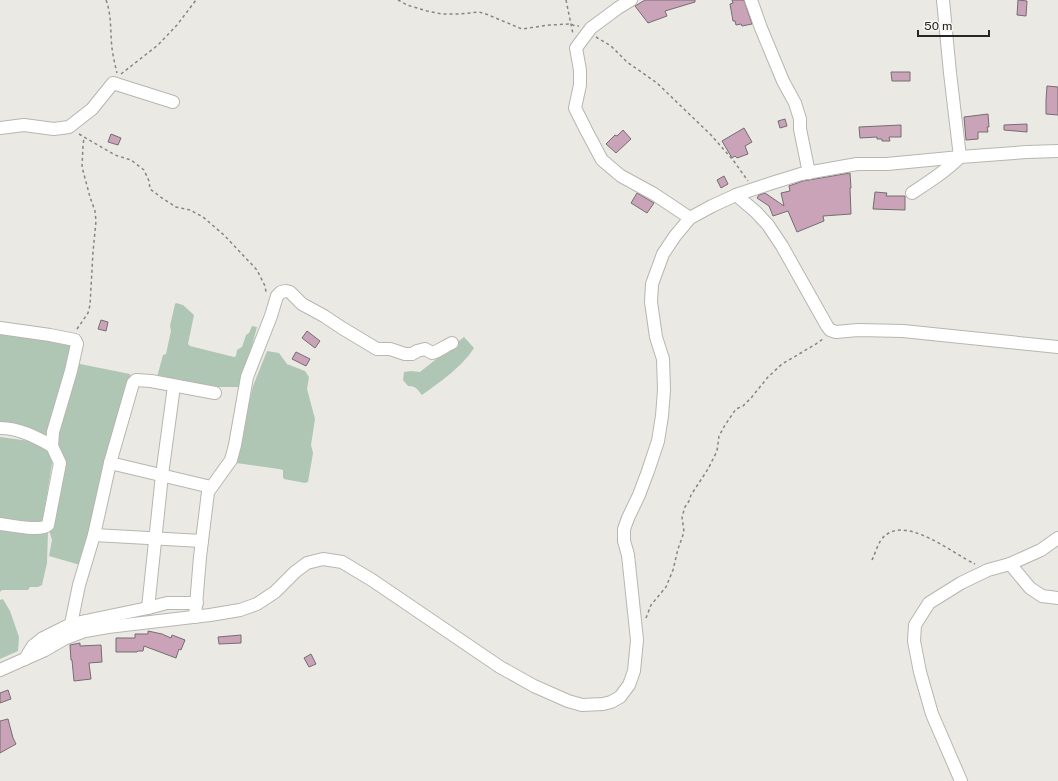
<svg xmlns="http://www.w3.org/2000/svg" width="1058" height="781" viewBox="0 0 1058 781" font-family="'Public Sans',sans-serif">
  <style>
    .green { fill: #b0c6b4 }
    .building { fill: #cba3b8; stroke: #736e71 }
    .lines { fill: none; stroke-linecap: round; stroke-linejoin: round }
    .minor-casing { stroke: #b7b6b0; stroke-width: 14 }
    .path { stroke: #868681; stroke-width: 1.5; stroke-dasharray: 3 3; stroke-linecap: butt }
    .minor { stroke: #fff; stroke-width: 12 }
  </style>
  <rect width="100%" height="100%" fill="#eae9e3"/>
  <g class="green">
    <polygon points="176,303 183,305 194,315 188,344 190,346 234,357 236,356 237,350 242,347 246,335 249,333 252,326 257,327 241,387 213,387 157,377 163,355 166,354 171,331 170,326 175,304"/>
    <polygon points="0,332 68,341 74,348 49,440 0,426"/>
    <path d="M464,337L474,348C462,367 440,382 422,395C417,389 416,386 408,386L403,380L404,372L411,371L420,372Z"/>
    <polygon points="267,351 279,353 287,364 305,371 309,377 307,389 315,419 311,445 313,453 308,482 305,483 284,479 283,477 283,470 279,469 236,463 237,453 253,386"/>
    <polygon points="75,363 130,374 131,379 80,565 49,556 52,540 49,530 62,464 53,445"/>
    <polygon points="0,437 37,442 48,446 53,458 42,524 0,522"/>
    <polygon points="4,530 18,530 48,532 47,563 42,585 38,587 30,587 28,590 2,590 0,592 0,531"/>
    <polygon points="3,599 10,611 19,637 18,651 0,659 0,600"/>
  </g>
  <g class="building">
    <polygon points="645,0 695,0 695,2 665,11 667,16 648,23 635,6"/>
    <polygon points="732,0 744,0 752,24 742,26 741,24 736,25 735,21 733,21 730,4 733,3"/>
    <polygon points="1018,0 1027,1 1026,16 1017,15"/>
    <polygon points="891,72 910,72 910,81 892,81"/>
    <polygon points="1047,86 1058,87 1058,115 1046,114 1046,100"/>
    <polygon points="988,114 989,127 987,127 988,132 978,132 978,139 966,140 964,117"/>
    <polygon points="785,119 787,126 780,128 778,121"/>
    <polygon points="1027,124 1027,132 1004,130 1004,125"/>
    <polygon points="901,125 901,137 889,137 890,141 882,141 882,139 877,139 877,137 860,138 859,127"/>
    <polygon points="744,128 752,142 745,146 748,154 737,158 735,156 732,158 722,141"/>
    <polygon points="623,130 631,139 616,153 606,144 615,135 617,136"/>
    <polygon points="111,134 121,138 118,145 108,142"/>
    <polygon points="850,173 851,188 850,188 851,214 823,216 824,221 797,232 788,211 773,216 769,206 757,198 759,195 765,193 784,206 781,193 790,191 789,186 803,181"/>
    <polygon points="724,176 728,184 721,188 717,180"/>
    <polygon points="875,192 887,193 886,196 905,196 905,210 873,209"/>
    <polygon points="637,193 654,203 647,213 631,203"/>
    <polygon points="101,320 108,322 106,331 98,329"/>
    <polygon points="307,331 320,341 315,348 302,338"/>
    <polygon points="296,352 310,359 306,366 292,359"/>
    <polygon points="148,631 162,634 171,638 172,635 185,640 181,650 179,649 176,658 144,646 143,651 138,651 137,652 116,652 116,638 135,638 135,634 148,634"/>
    <polygon points="241,635 241,643 219,644 218,637"/>
    <polygon points="80,643 80,646 101,645 102,662 89,663 91,679 74,681 72,660 71,660 70,645"/>
    <polygon points="311,654 316,664 309,667 304,658"/>
    <polygon points="8,690 11,699 0,703 0,693"/>
    <polygon points="8,719 13,738 16,744 0,753 0,721"/>
  </g>
  <g class="lines">
    <g class="minor-casing">
      <g id="minor">
        <polyline points="631,0 618,8 591,28 576,48 580,70 580,85 575,108 586,130 602,160 621,176 654,194 690,218"/>
        <polyline points="751,0 761,28 783,81 795,103 800,119 800,129 809,173"/>
        <polyline points="0,128 24,125 54,129 69,127 92,109 113,83 173,102"/>
        <path d="M912,193C929,182 946,171 960,157L950,73L943,0"/>
        <polyline points="736,195 756,212 768,225 782,246 827,326 830,330 836,332 858,330 903,331 1058,347"/>
        <path d="M0,328L50,335L75,340L77,344L71,371L53,432L52,446L60,463L48,525C40,532 11,525 0,524"/>
        <path d="M0,428C19,428 36,437 52,446"/>
        <polyline points="110,463 211,487"/>
        <polyline points="94,535 202,541"/>
        <polyline points="1010,564 1030,588 1042,596 1058,598"/>
        <polyline points="148,608 162,475 174,386"/>
        <path d="M195,617L200,557L208,492L231,460L235,445L247,377L271,316L277,296L281,292L286,291L290,292L302,304L324,316L342,328L377,349H390L405,354H412L417,351L425,349L432,353C439,351 445,346 452,343"/>
        <polyline points="71,624 79,585 94,535 110,463 133,383 136,380 151,381 215,393"/>
        <polyline points="25,659 33,646 43,638 71,624 148,608 167,603 197,603"/>
        <polyline points="0,670 45,650 64,639 85,631 108,627 210,615 240,610 257,604 275,592 295,572 307,563 323,559 342,562 372,580 500,667 534,686 568,701 582,705 603,704 611,702 620,697 629,685 634,671 637,640 628,555 624,541 624,529 628,518 639,495 648,471 658,441 662,416 664,390 663,359 656,337 651,302 652,284 663,254 675,236 690,218 712,206 736,195 772,183 801,174 857,164 887,164 960,157 1027,152 1058,151"/>
        <polyline points="961,781 932,714 920,672 914,641 915,625 929,603 961,583 988,570 1010,564 1041,550 1058,538"/>
      </g>
    </g>
    <g class="path">
      <path d="M106,0C112,16 110,32 112,48C113,56 115,65 117,73"/>
      <polyline points="398,0 407,5 427,11 442,14 460,14 479,12 486,14 522,29 549,25 571,24 575,26 579,26"/>
      <polyline points="566,0 573,34"/>
      <polyline points="596,37 611,46 627,62 657,83 711,135 733,160 748,181"/>
      <polyline points="121,74 158,45 177,25 196,0"/>
      <polyline points="79,134 115,155 131,160 144,170 149,181 150,189 162,198 176,207 190,210 203,217 224,235 257,270 265,286 266,292"/>
      <polyline points="77,329 88,313 90,305 93,252 96,221 95,211 90,197 82,167 83,146 84,137"/>
      <path d="M872,560C875,554 877,546 881,540C902,511 953,554 975,564"/>
      <polyline points="646,618 651,605 666,587 673,570 678,549 684,532 682,517 685,507 689,501 691,495 708,469 717,451 719,436 725,425 736,409 743,406 751,398 768,377 782,364 816,344 823,339"/>
    </g>
    <use href="#minor" class="minor"/>
  </g>
  <path d="M918 30v6h71v-6" fill="none" stroke="#262623" stroke-width="2"/>
  <text x="924" y="30" font-size="12" fill="#262623" stroke="#f7f6f0" stroke-width="3" paint-order="stroke">50 m</text>
</svg>
